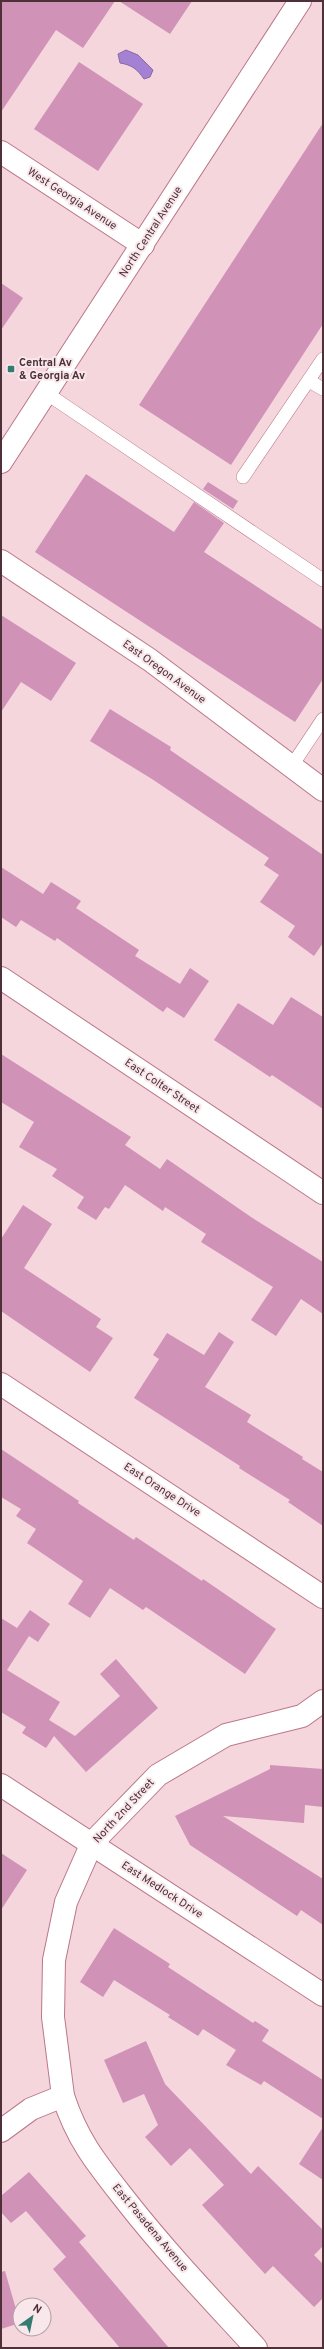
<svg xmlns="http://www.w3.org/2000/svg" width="324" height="2349" viewBox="0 0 324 2349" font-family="Overpass,sans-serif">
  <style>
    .water { fill: #a581d3; stroke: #8b69a4 }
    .building { fill: #d092b7 }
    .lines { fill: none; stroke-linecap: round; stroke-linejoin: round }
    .lane-casing { stroke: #b78; stroke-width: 14 }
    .street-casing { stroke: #b78; stroke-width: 24 }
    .secondary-casing { stroke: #b78; stroke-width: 24 }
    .lane { stroke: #fff; stroke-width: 13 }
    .street { stroke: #fff; stroke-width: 22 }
    .secondary { stroke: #fff; stroke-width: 22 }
    .poi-dot { fill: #357b71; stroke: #f8e8eb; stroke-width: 1.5 }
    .labels { text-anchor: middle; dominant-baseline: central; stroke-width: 4; stroke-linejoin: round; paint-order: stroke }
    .street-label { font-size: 11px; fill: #4e3038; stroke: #f8e8eb }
    .poi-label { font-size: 11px; font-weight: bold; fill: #4e3038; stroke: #f8e8eb; text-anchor: start }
  </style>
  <rect width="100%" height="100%" fill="#f5d6dd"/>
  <path class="water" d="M126,50L138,55L153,70L150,77L144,79C137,69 132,65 120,63L118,54Z"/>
  <g class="building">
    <polygon points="1,1 115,1 83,48 56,30 1,112"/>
    <polygon points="119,1 192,1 170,34"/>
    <polygon points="79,62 143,104 98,171 34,129"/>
    <polygon points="323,123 323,324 231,465 139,405"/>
    <polygon points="1,283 23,298 1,330"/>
    <polygon points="86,474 174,532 194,502 224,523 204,552 323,630 323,679 295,722 35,552"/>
    <polygon points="208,482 238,501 233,509 203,489"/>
    <polygon points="1,615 76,663 51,701 21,682 1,712"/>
    <polygon points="110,709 171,747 170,750 323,855 323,943 314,956 288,937 295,926 260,902 279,875 264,865 269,858 152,779 90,741"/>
    <polygon points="1,867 43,894 51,882 81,901 76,908 139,950 135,956 180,984 190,968 209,981 184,1018 167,1007 163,1012 57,938 55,941 21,920 16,927 1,917"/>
    <polygon points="291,997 323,1017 323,1109 272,1075 270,1077 214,1040 238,1003 273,1025"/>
    <polygon points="1,1054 131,1137 125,1145 160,1169 167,1159 251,1217 323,1262 323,1314 301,1299 276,1336 251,1320 273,1287 201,1242 206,1234 165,1207 163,1211 125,1185 109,1209 105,1207 96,1220 77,1208 84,1197 52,1176 57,1169 19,1147 34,1122 1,1102"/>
    <polygon points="23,1205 52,1224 24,1268 101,1319 96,1327 113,1338 90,1372 1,1311 1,1239"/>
    <polygon points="219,1332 234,1342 205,1387 251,1415 247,1422 303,1457 302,1459 323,1472 323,1526 288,1502 290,1500 239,1468 240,1466 134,1398 159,1359 153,1355 167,1333 204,1355"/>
    <polygon points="1,1449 79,1501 78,1503 134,1540 136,1537 202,1581 203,1579 276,1629 245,1674 146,1607 143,1610 110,1588 90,1618 68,1604 83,1581 27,1543 36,1529 16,1516 21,1509 1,1497"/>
    <polygon points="30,1610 50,1624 38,1642 29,1636 7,1670 60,1702 49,1720 75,1736 120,1696 100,1674 116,1659 158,1708 86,1772 54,1736 46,1748 22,1733 26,1727 1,1712 1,1618 17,1628"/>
    <polygon points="270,1765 323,1769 323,1807 305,1805 304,1823 223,1816 323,1879 323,1925 301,1910 297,1916 190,1845 175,1816 270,1769"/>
    <polygon points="1,1853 27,1870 1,1910"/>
    <polygon points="114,1928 170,1964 168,1967 253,2023 255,2021 269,2030 262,2041 323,2080 323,2119 264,2081 261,2085 226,2065 236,2050 203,2029 198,2036 168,2017 170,2015 114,1980 103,1997 80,1982"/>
    <polygon points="146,2041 165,2084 251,2174 258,2166 323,2230 323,2246 314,2255 323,2264 323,2298 314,2307 273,2266 265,2274 202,2205 224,2185 190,2148 171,2166 145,2137 158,2125 144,2094 123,2103 104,2060"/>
    <polygon points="323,2127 323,2180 299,2164"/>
    <polygon points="29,2172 86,2236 79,2242 169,2348 120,2348 53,2269 66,2257 26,2211 11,2223 1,2212 1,2196"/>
    <polygon points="5,2271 20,2323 1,2329 1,2272"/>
  </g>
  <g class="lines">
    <g class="lane-casing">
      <g id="lane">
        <polyline points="309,381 323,389"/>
        <polyline points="46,393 323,580"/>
        <polyline points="243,477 323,359"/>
        <polyline points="291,767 323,719"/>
      </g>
    </g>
    <g class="street-casing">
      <g id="street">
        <polyline points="1,152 143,245"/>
        <polyline points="1,561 150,660 323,790"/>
        <polyline points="1,978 323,1193"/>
        <polyline points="1,1384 323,1597"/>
        <polyline points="1,1785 323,1995"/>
        <path d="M63,2096C78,2142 98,2165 127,2202C167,2253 212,2300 256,2348"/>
        <polyline points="1,2131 31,2109 63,2096 53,2017 54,1960 66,1902 92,1843 158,1775 226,1735 302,1716 323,1701"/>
      </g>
    </g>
    <g class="secondary-casing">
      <polyline id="secondary" points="1,462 300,1"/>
    </g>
    <use href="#lane" class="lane"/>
    <use href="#street" class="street"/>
    <use href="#secondary" class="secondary"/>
  </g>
  <rect class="poi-dot" x="7" y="365" width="8" height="8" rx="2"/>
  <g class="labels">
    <g class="street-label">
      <text transform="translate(72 199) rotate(33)">West Georgia Avenue</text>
      <text transform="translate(151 232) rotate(-57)">North Central Avenue</text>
      <text transform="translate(164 672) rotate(36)">East Oregon Avenue</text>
      <text transform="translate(162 1086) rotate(34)">East Colter Street</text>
      <text transform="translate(162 1490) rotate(33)">East Orange Drive</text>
      <text transform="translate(124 1811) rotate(-47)">North 2nd Street</text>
      <text transform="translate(162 1890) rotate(33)">East Medlock Drive</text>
      <text transform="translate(150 2228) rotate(50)">East Pasadena Avenue</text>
    </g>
    <g class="poi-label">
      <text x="19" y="363">Central Av<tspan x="19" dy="13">&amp; Georgia Av</tspan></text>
    </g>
  </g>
  <rect width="324" height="2349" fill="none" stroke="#4e3038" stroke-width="4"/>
  <g transform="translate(32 2317) rotate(33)"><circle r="19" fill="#f8e8eb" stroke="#b49ea3"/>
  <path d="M0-3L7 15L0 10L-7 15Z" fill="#357b71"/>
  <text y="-6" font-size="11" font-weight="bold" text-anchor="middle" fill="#4e3038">N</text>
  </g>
</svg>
